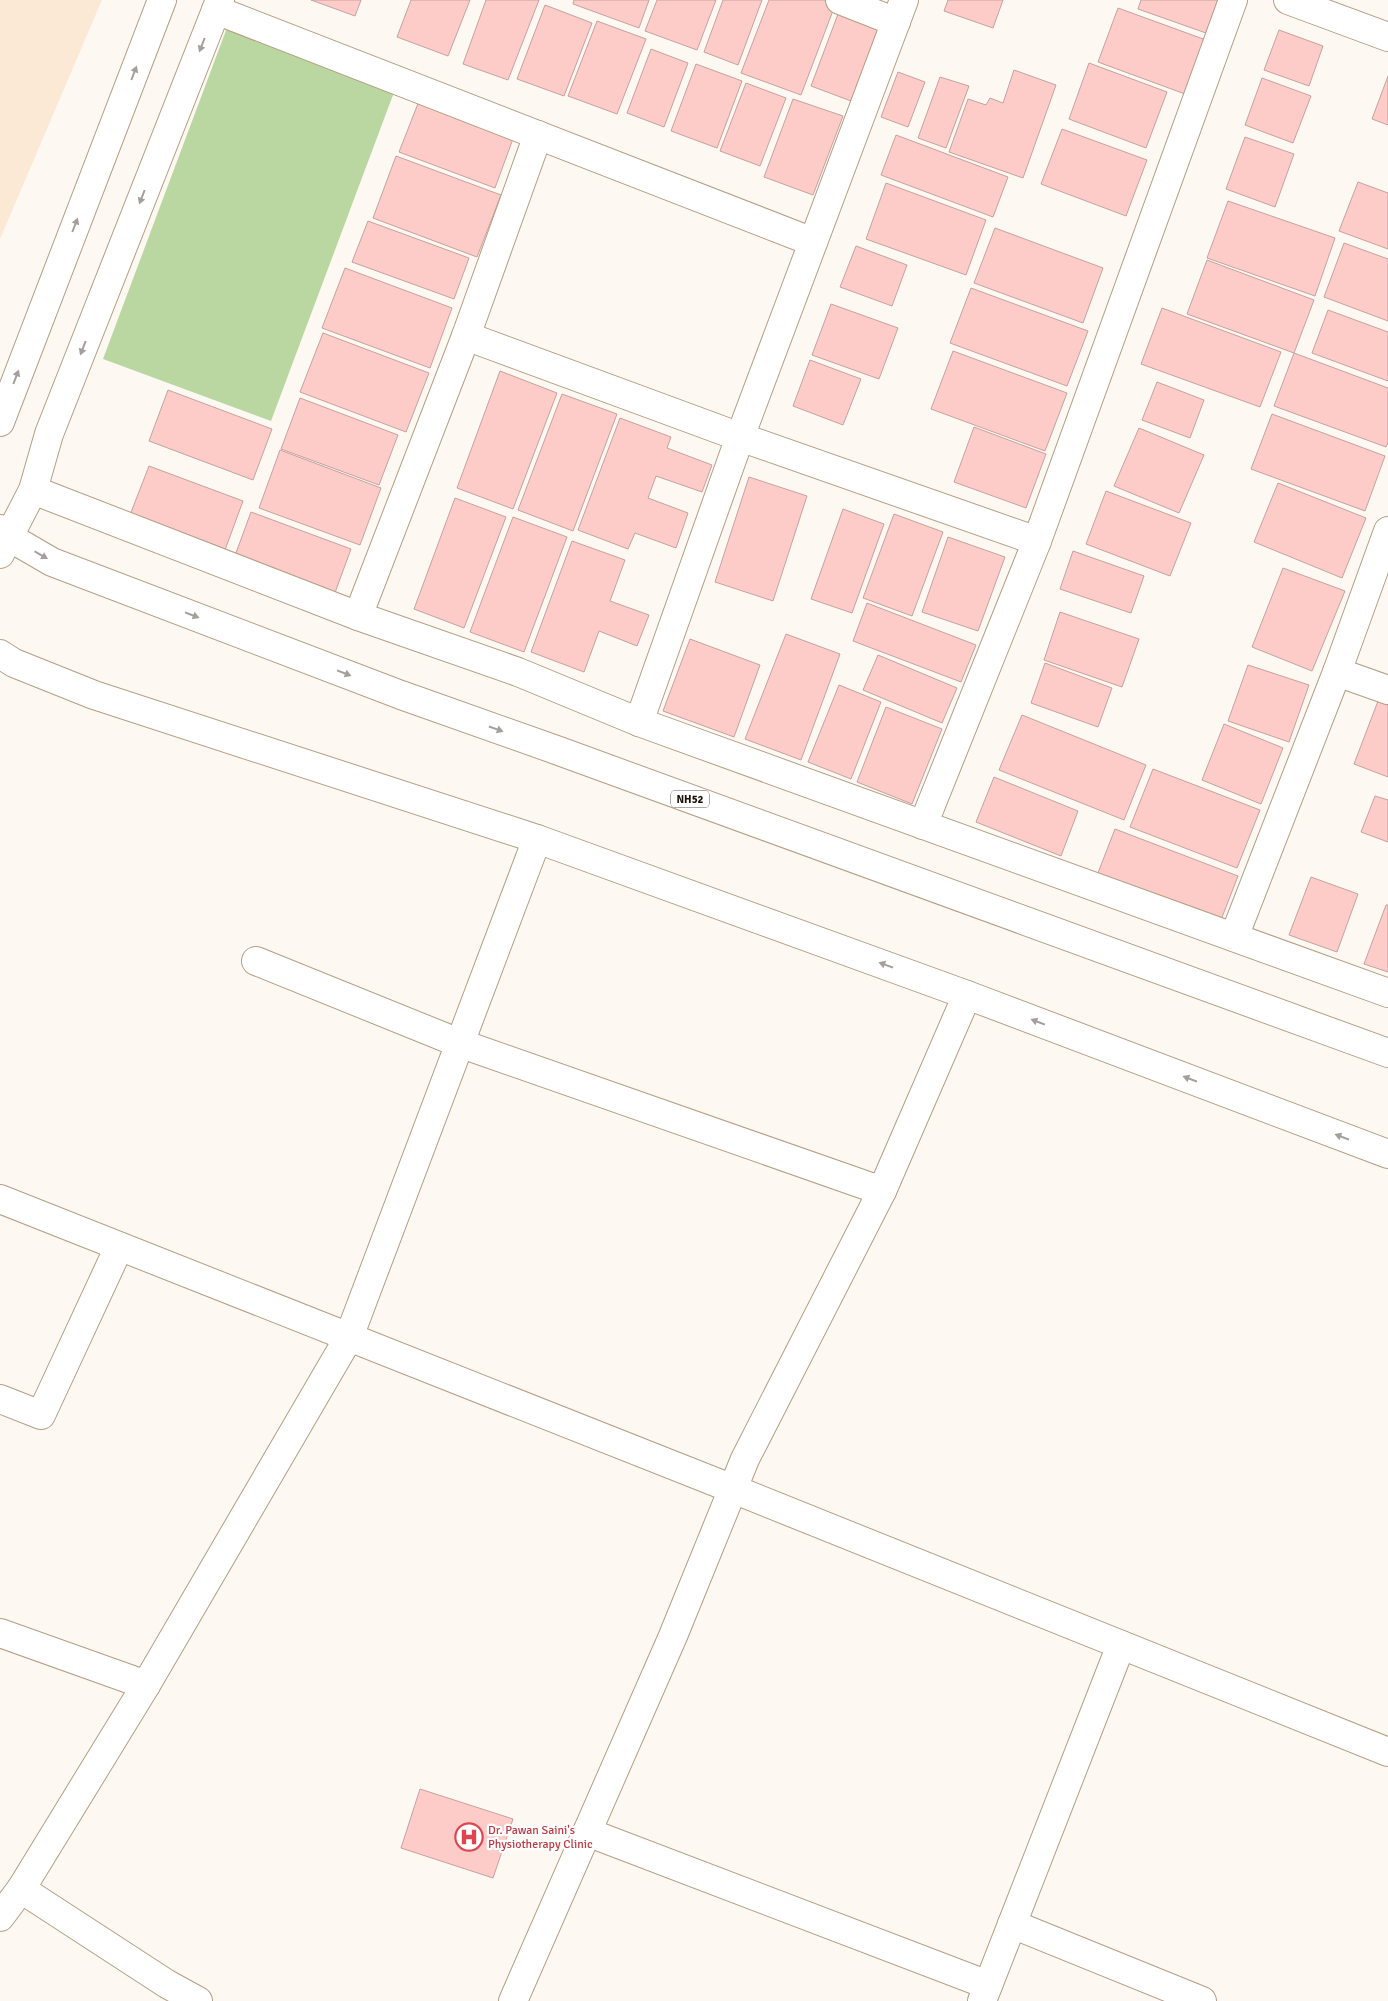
<svg xmlns="http://www.w3.org/2000/svg" width="1388" height="2001" viewBox="0 0 1388 2001" font-family="Signika,sans-serif">
  <style>
    .built { fill: #fce9d5 }
    .green { fill: #bad7a1 }
    .building { fill: #fdccc9; stroke: #c7a19e }
    .lines { fill: none; stroke-linecap: round; stroke-linejoin: round }
    .minor-casing { stroke: #b59e84; stroke-width: 30 }
    .highway-casing { stroke: #b59e84; stroke-width: 30 }
    .minor { stroke: #fff; stroke-width: 28 }
    .highway { stroke: #fff; stroke-width: 28 }
    .oneway { fill: #a39f9b }
    .labels { text-anchor: middle; dominant-baseline: central; stroke-width: 4.5; stroke-linejoin: round; paint-order: stroke }
    .shield { fill: #fff; stroke: #5d5851; stroke-width: 1 }
    .shield-label { font-size: 11px; font-weight: bold; fill: #181006 }
    .health-label { font-size: 12px; fill: #be3a42; stroke: #fff; text-anchor: start }
  </style>
  <rect width="100%" height="100%" fill="#fdf8f2"/>
  <polygon class="built" points="0,0 102,0 0,239"/>
  <polygon class="green" points="228,25 396,87 271,421 103,359"/>
  <g class="building">
    <polygon points="311,0 361,0 355,16"/>
    <polygon points="411,0 470,0 448,56 397,37"/>
    <polygon points="486,0 539,0 508,80 463,64"/>
    <polygon points="574,0 649,0 639,28 573,4"/>
    <polygon points="657,0 716,0 697,50 645,31"/>
    <polygon points="723,0 762,0 738,65 704,52"/>
    <polygon points="769,0 837,0 801,95 741,73"/>
    <polygon points="948,0 1003,0 993,28 944,11"/>
    <polygon points="1141,0 1218,0 1206,33 1138,9"/>
    <polygon points="545,5 592,23 564,96 517,79"/>
    <polygon points="841,6 881,21 851,101 811,86"/>
    <polygon points="1118,8 1206,40 1185,94 1098,62"/>
    <polygon points="597,21 646,39 617,114 568,96"/>
    <polygon points="1279,30 1323,46 1309,86 1264,70"/>
    <polygon points="651,49 688,63 664,127 627,113"/>
    <polygon points="1089,63 1167,92 1146,148 1069,119"/>
    <polygon points="696,64 742,81 717,148 671,131"/>
    <polygon points="1014,70 1056,85 1023,178 949,152 968,99 986,105 990,98 1003,103"/>
    <polygon points="898,72 925,82 908,127 881,117"/>
    <polygon points="1388,76 1388,125 1372,119"/>
    <polygon points="940,77 969,86 946,148 918,138"/>
    <polygon points="1262,78 1311,96 1293,143 1245,125"/>
    <polygon points="746,83 786,98 760,166 720,151"/>
    <polygon points="793,99 843,116 813,195 764,177"/>
    <polygon points="419,101 514,136 495,188 399,152"/>
    <polygon points="1062,129 1147,160 1126,216 1041,184"/>
    <polygon points="896,135 1008,177 993,217 881,175"/>
    <polygon points="1245,137 1294,154 1275,207 1226,189"/>
    <polygon points="396,156 501,195 477,257 373,218"/>
    <polygon points="1358,182 1388,193 1388,249 1339,231"/>
    <polygon points="886,183 986,220 966,275 866,239"/>
    <polygon points="1228,201 1335,238 1315,296 1207,258"/>
    <polygon points="368,221 469,258 454,299 352,262"/>
    <polygon points="995,228 1103,268 1083,323 974,283"/>
    <polygon points="1344,243 1388,259 1388,321 1324,297"/>
    <polygon points="856,246 907,265 892,306 840,287"/>
    <polygon points="1207,260 1314,300 1294,353 1187,314"/>
    <polygon points="345,268 452,308 430,368 322,328"/>
    <polygon points="971,288 1088,331 1067,386 950,343"/>
    <polygon points="831,304 898,328 879,379 812,355"/>
    <polygon points="1162,308 1281,352 1260,407 1141,364"/>
    <polygon points="1328,310 1388,332 1388,381 1312,353"/>
    <polygon points="323,333 429,373 406,432 300,392"/>
    <polygon points="953,351 1067,393 1045,451 931,409"/>
    <polygon points="1294,353 1388,388 1388,443 1386,447 1274,406"/>
    <polygon points="810,360 861,379 843,425 793,406"/>
    <polygon points="500,371 557,393 513,509 457,488"/>
    <polygon points="1157,382 1204,400 1190,438 1142,420"/>
    <polygon points="168,390 272,429 253,480 149,441"/>
    <polygon points="562,394 617,414 573,531 518,510"/>
    <polygon points="300,398 398,435 379,485 281,449"/>
    <polygon points="1272,414 1385,456 1365,511 1251,469"/>
    <polygon points="620,418 671,437 667,448 712,465 702,492 656,476 648,498 688,513 676,548 635,533 628,549 578,530"/>
    <polygon points="974,427 1046,454 1026,508 954,482"/>
    <polygon points="1139,428 1204,455 1179,513 1114,486"/>
    <polygon points="280,450 381,488 360,545 259,508"/>
    <polygon points="149,466 243,501 225,550 130,515"/>
    <polygon points="749,477 807,496 773,601 715,582"/>
    <polygon points="1278,483 1366,518 1342,578 1254,542"/>
    <polygon points="1106,491 1191,523 1170,576 1086,544"/>
    <polygon points="455,498 506,517 464,628 414,609"/>
    <polygon points="843,509 884,524 852,613 811,599"/>
    <polygon points="251,512 351,549 333,598 233,561"/>
    <polygon points="894,514 943,532 912,616 863,598"/>
    <polygon points="513,517 567,537 524,652 470,632"/>
    <polygon points="948,537 1005,557 978,631 922,612"/>
    <polygon points="572,541 625,560 610,601 649,615 637,646 599,631 584,672 531,652"/>
    <polygon points="1073,551 1144,576 1131,613 1060,589"/>
    <polygon points="1283,568 1345,591 1312,671 1252,647"/>
    <polygon points="867,603 976,645 961,682 853,641"/>
    <polygon points="1060,612 1139,639 1122,687 1044,660"/>
    <polygon points="786,634 840,654 801,760 745,739"/>
    <polygon points="690,639 760,665 734,737 663,711"/>
    <polygon points="878,655 957,688 942,723 863,690"/>
    <polygon points="1045,663 1112,688 1098,727 1031,703"/>
    <polygon points="1248,665 1309,685 1289,742 1228,721"/>
    <polygon points="839,685 881,702 851,779 808,762"/>
    <polygon points="1378,701 1388,705 1388,777 1354,764"/>
    <polygon points="886,707 942,729 912,804 857,782"/>
    <polygon points="1022,715 1146,765 1124,820 999,770"/>
    <polygon points="1224,724 1283,748 1261,804 1202,780"/>
    <polygon points="1153,769 1260,810 1237,868 1130,827"/>
    <polygon points="994,777 1078,811 1061,856 976,822"/>
    <polygon points="1375,796 1388,800 1388,842 1361,832"/>
    <polygon points="1115,829 1238,876 1219,925 1096,878"/>
    <polygon points="1311,877 1358,894 1337,952 1289,935"/>
    <polygon points="1386,905 1388,905 1388,972 1364,964"/>
    <polygon points="420,1789 513,1819 493,1878 401,1848"/>
  </g>
  <g class="lines">
    <g class="minor-casing">
      <g id="minor">
        <polyline points="840,0 896,22"/>
        <polyline points="1288,0 1388,37"/>
        <polyline points="216,10 813,242"/>
        <polyline points="466,336 740,437 1037,541"/>
        <polyline points="0,422 162,0"/>
        <polyline points="33,490 358,616 518,672 639,722 1388,993"/>
        <polyline points="0,554 33,490 49,434 220,0"/>
        <polyline points="358,616 466,336 538,135"/>
        <polyline points="1337,672 1388,690"/>
        <polyline points="639,722 740,437 904,0"/>
        <polyline points="923,825 1037,541 1233,0"/>
        <polyline points="1234,937 1337,672 1388,531"/>
        <polyline points="256,961 459,1043 882,1191"/>
        <polyline points="0,1199 733,1489 1388,1752"/>
        <polyline points="0,1399 41,1415 119,1247"/>
        <polyline points="0,1633 146,1685"/>
        <polyline points="587,1832 988,1985"/>
        <polyline points="21,1889 167,1984 198,2001"/>
        <polyline points="0,1917 21,1889 146,1685 349,1337 537,839"/>
        <polyline points="1012,1924 1202,2001"/>
        <polyline points="513,2001 673,1636 745,1459 882,1191 967,995"/>
        <polyline points="982,2001 1121,1645"/>
      </g>
    </g>
    <g class="highway-casing">
      <g id="highway">
        <polyline points="0,529 9,537 52,562 401,695 559,751 1388,1053"/>
        <polyline points="0,654 14,663 94,695 537,839 967,995 1388,1154"/>
      </g>
    </g>
    <use href="#minor" class="minor"/>
    <use href="#highway" class="highway"/>
  </g>
  <defs><path id="oneway-solid" d="M-6-.8H1V-3.2L6.5 0L1 3.2V.8H-6Z" transform="scale(1.25)"/></defs>
  <g class="oneway">
    <use href="#oneway-solid" transform="translate(202 45) rotate(111)"/>
    <use href="#oneway-solid" transform="translate(134 73) rotate(-69)"/>
    <use href="#oneway-solid" transform="translate(142 197) rotate(111)"/>
    <use href="#oneway-solid" transform="translate(75 225) rotate(-69)"/>
    <use href="#oneway-solid" transform="translate(83 348) rotate(111)"/>
    <use href="#oneway-solid" transform="translate(16 377) rotate(-69)"/>
    <use href="#oneway-solid" transform="translate(41 555) rotate(30)"/>
    <use href="#oneway-solid" transform="translate(192 615) rotate(21)"/>
    <use href="#oneway-solid" transform="translate(344 673) rotate(21)"/>
    <use href="#oneway-solid" transform="translate(496 729) rotate(19)"/>
    <use href="#oneway-solid" transform="translate(886 965) rotate(-160)"/>
    <use href="#oneway-solid" transform="translate(1038 1022) rotate(-159)"/>
    <use href="#oneway-solid" transform="translate(1190 1079) rotate(-159)"/>
    <use href="#oneway-solid" transform="translate(1342 1137) rotate(-159)"/>
  </g>
  <defs>
    <g id="hospital-ring" transform="scale(1.4375)"><circle r="9.5" fill="#fff" stroke="#e0444e" stroke-width="1.5"/><path d="M-5-5h3v3.5h4V-5h3V5h-3V1.5h-4V5h-3Z" fill="#e0444e"/></g>
  </defs>
  <g fill-rule="evenodd">
    <use href="#hospital-ring" x="469" y="1837"/>
  </g>
  <g class="labels">
    <rect class="shield" x="671" y="790.5" width="38" height="17" rx="4"/>
    <g class="shield-label">
      <text x="690" y="799">NH52</text>
    </g>
    <g class="health-label">
      <text x="488" y="1830">Dr. Pawan Saini's<tspan x="488" dy="14">Physiotherapy Clinic</tspan></text>
    </g>
  </g>
</svg>
